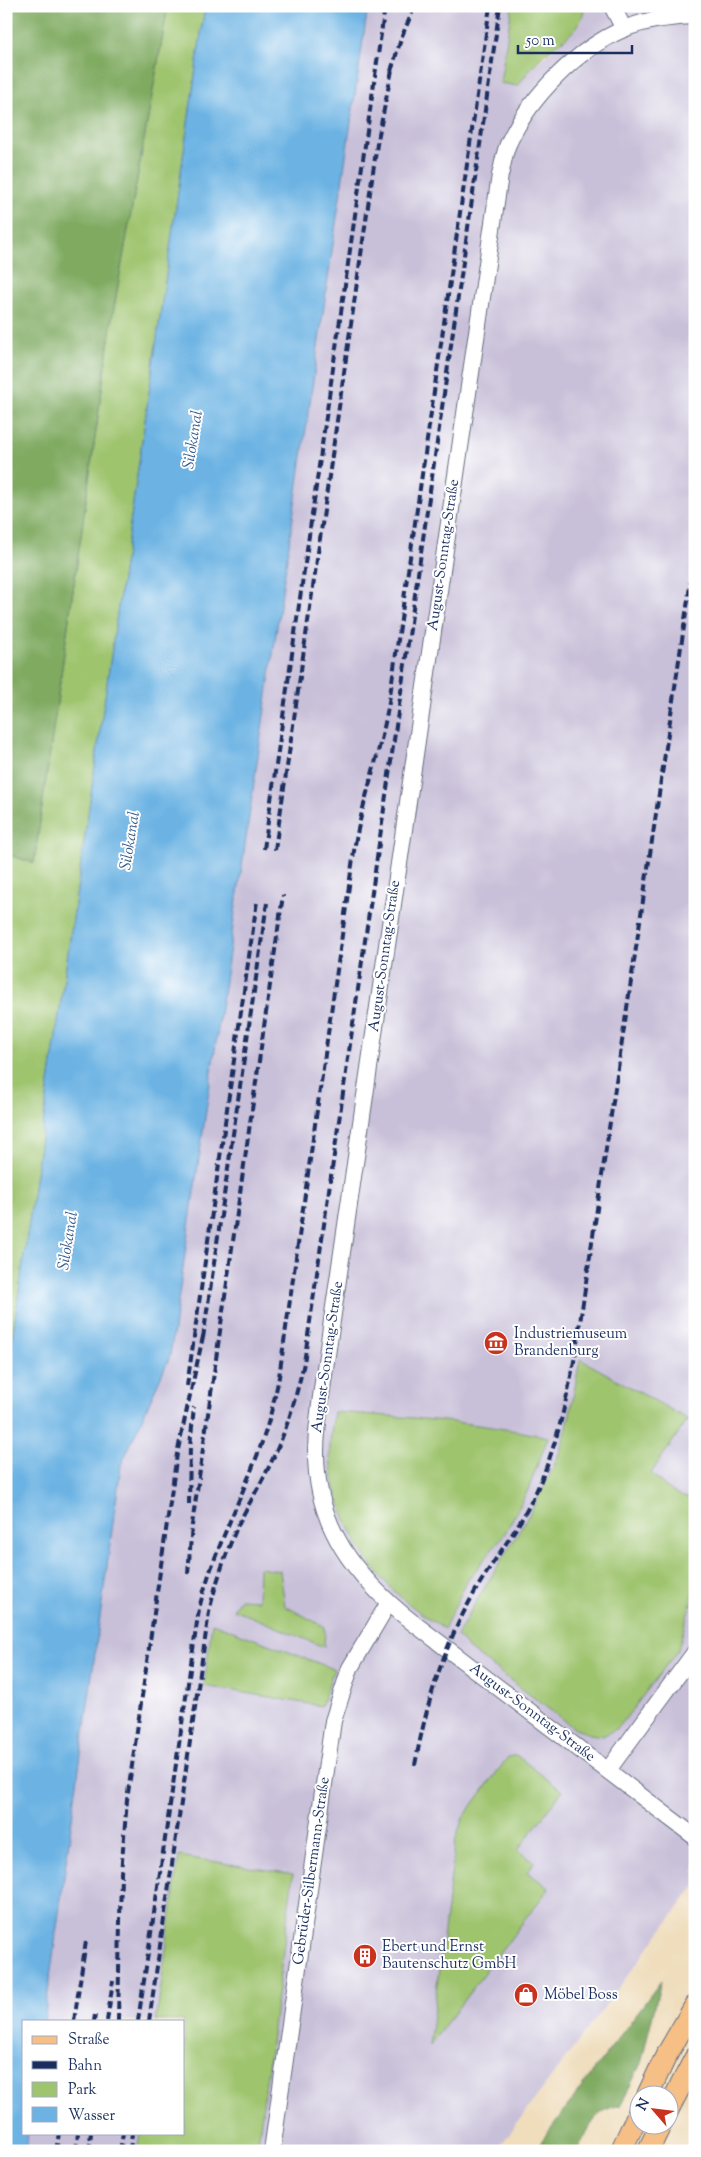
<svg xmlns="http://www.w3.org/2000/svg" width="701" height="2157" viewBox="0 0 701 2157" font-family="'Sorts Mill Goudy',serif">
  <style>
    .industrial { fill: #c8bfd8 }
    .green { fill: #9fc46e; stroke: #5d7a66 }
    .forest { fill: #7faa61; stroke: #4d6c60 }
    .water { fill: #6cb3e3; stroke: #4471a0 }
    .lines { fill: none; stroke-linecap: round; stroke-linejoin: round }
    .minor-casing { stroke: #656c7f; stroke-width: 18 }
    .major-casing { stroke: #656c7f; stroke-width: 23 }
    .minor { stroke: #fff; stroke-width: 16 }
    .major { stroke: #f5bf86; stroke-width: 21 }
    .rail { stroke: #1b2f5e; stroke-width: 4; stroke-dasharray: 8 4; stroke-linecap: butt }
    .labels { text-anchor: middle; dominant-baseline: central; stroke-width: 4; stroke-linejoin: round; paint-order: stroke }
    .street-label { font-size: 15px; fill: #1b2f5e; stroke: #fff }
    .poi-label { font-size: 15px; fill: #1b2f5e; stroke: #fff; text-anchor: start }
    .water-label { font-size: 16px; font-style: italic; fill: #375d8d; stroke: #fff }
  </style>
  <rect width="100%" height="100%" fill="#fff"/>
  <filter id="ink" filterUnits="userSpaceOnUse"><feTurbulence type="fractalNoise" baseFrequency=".02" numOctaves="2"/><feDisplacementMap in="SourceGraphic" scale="10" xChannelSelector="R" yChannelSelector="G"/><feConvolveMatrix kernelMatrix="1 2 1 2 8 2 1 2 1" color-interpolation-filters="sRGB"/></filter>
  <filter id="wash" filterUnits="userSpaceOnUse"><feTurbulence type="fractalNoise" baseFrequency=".0096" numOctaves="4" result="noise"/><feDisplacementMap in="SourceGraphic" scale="20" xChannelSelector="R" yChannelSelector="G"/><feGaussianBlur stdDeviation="1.12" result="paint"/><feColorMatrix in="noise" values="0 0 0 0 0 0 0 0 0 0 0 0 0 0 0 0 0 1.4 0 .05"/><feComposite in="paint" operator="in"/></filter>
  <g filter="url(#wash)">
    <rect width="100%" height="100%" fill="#efddbc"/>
    <g class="industrial">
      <polygon points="368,6 512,6 500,82 518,86 528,71 572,33 581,23 584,6 695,6 695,1886 496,2151 257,2151 293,1874 179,1856 156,2021 44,2021 121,1465 170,1356"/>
      <polygon points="28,2133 140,2133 137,2151 26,2151"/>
    </g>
    <g class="green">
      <polygon points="168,6 205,6 6,1381 6,854 34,863 112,319"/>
      <path d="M512,6H584C585,29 561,40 546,53C535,63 526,73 518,86L500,83Z"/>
      <path d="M580,1359L691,1421L686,1422L651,1473C665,1486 675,1498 695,1499V1588L678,1650L619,1727L603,1736L590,1734L575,1729L468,1648L457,1636C487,1578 527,1526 554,1466C569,1432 573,1396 580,1359Z"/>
      <path d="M334,1412C405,1417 478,1422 548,1437L528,1490L505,1533L467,1581L444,1629C432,1621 420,1613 409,1604C365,1570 335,1513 330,1457C329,1443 332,1426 334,1412Z"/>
      <polygon points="259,1568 280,1571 285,1606 325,1627 324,1647 233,1609 240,1599 258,1600"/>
      <polygon points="212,1623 334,1669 321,1706 204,1686"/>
      <polygon points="516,1755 562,1791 518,1850 534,1862 527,1872 549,1888 429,2046 456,1838 463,1818 508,1757"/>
      <polygon points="179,1856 293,1874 257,2151 137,2151 140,2133 184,2133 184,2021 156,2021"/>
    </g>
    <g class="forest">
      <polygon points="6,6 168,6 112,319 34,863 6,854"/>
      <path d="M661,1981L641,2063L621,2105C594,2109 589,2130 577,2151H534Z"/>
    </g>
    <polygon class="water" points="205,6 368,6 170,1356 121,1465 44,2021 24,2021 24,2133 28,2133 26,2151 6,2151 6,1381"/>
  </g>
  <g filter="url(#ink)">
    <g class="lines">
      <g class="minor-casing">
        <g id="minor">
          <polyline points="612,6 624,29"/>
          <path d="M695,16C672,17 645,20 624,29C577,49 530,97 509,142C504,152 503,165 500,175L329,1341C324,1377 317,1414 316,1450C315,1526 355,1577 412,1622L695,1837"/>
          <polyline points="608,1770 695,1652"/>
          <polyline points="272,2151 333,1721 350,1668 388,1604"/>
        </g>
      </g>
      <g class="major-casing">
        <g id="major">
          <polyline points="648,2094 666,2056 695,2006"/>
          <polyline points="668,2110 695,2058"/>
          <polyline points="621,2151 638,2114"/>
          <polyline points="648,2151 661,2124"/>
        </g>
      </g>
      <use href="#minor" class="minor"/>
      <use href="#major" class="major"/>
      <g class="rail">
        <polyline points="391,71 402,36 415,6"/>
        <polyline points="264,849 385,6"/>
        <polyline points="275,850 377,144 393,65"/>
        <polyline points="203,1338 267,903"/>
        <polyline points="187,1386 257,901"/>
        <polyline points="189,1504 190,1446 194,1407"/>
        <polyline points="188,1574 192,1525 283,895"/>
        <path d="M415,1765C426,1706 442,1650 472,1597C491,1562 518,1531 535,1494C556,1449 566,1403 575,1356L695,553"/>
        <polyline points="74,2021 86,1941"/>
        <polyline points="94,2021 95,2015"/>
        <polyline points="107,2021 113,1981"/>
        <polyline points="118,2021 121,1873 127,1800 177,1454 204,1332"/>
        <path d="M138,2021L199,1609C211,1559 234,1514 253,1466C265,1437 273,1408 279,1377L355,844C364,796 381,750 389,702L490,6"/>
        <path d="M149,2021L209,1612C216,1582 226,1553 238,1525C251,1499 267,1474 278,1447C290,1420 297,1392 304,1363L500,6"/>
        <polyline points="56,2151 59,2133"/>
        <polyline points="76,2151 78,2133"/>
        <polyline points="89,2151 91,2133"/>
        <polyline points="120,2151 123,2133"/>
        <polyline points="130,2151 132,2133"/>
      </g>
    </g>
  </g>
  <defs>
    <g id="museum-disc" transform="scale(1.25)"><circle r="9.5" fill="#c8321e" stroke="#fff"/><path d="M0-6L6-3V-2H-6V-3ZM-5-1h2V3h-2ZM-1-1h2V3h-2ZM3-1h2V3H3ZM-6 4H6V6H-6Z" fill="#fff"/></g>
    <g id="building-disc" transform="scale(1.25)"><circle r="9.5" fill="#c8321e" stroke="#fff"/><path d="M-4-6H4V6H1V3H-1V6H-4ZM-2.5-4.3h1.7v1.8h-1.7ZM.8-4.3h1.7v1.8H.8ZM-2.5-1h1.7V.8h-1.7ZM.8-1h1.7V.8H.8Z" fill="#fff"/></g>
    <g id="shop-disc" transform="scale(1.25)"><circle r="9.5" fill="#c8321e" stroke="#fff"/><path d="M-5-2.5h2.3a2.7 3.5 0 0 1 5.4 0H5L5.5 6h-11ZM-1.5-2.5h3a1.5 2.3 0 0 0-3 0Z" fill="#fff"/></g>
  </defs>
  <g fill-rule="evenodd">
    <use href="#museum-disc" x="496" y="1343"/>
    <use href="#building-disc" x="365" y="1956"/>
    <use href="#shop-disc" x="526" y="1995"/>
  </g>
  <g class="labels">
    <g class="street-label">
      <text transform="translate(444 555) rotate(-82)">August-Sonntag-Straße</text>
      <text transform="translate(385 956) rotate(-82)">August-Sonntag-Straße</text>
      <text transform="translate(328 1357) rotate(-82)">August-Sonntag-Straße</text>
      <text transform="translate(532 1713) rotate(37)">August-Sonntag-Straße</text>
      <text transform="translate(312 1871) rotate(-82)">Gebrüder-Silbermann-Straße</text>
    </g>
    <g class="poi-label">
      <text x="514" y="1334">Industriemuseum<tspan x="514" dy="17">Brandenburg</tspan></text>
      <text x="382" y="1947">Ebert und Ernst<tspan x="382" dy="17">Bautenschutz GmbH</tspan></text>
      <text x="544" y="1995">Möbel Boss</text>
    </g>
    <g class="water-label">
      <text transform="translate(194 440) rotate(-81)">Silokanal</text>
      <text transform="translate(131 841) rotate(-81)">Silokanal</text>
      <text transform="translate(69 1241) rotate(-81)">Silokanal</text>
    </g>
  </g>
  <rect width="701" height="2157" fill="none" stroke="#fff" stroke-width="25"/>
  <rect x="22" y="2020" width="162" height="115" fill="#ffffff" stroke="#a4acbf"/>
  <rect x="32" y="2036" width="25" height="8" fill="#f5bf86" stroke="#a4acbf"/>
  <text x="68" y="2044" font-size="15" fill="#1b2f5e">Straße</text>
  <rect x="32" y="2061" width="25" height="8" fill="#1b2f5e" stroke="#a4acbf"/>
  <text x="68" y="2070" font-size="15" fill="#1b2f5e">Bahn</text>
  <rect x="32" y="2082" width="25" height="15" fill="#9fc46e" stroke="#a4acbf"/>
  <text x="68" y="2094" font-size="15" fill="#1b2f5e">Park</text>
  <rect x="32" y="2107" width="25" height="15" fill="#6cb3e3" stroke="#a4acbf"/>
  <text x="68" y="2120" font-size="15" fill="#1b2f5e">Wasser</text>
  <g transform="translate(654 2110) rotate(298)"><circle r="24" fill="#ffffff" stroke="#a4acbf"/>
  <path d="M0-4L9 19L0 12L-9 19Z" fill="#c8321e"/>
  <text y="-8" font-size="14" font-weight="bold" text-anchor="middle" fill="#1b2f5e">N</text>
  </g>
  <path d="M518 45v8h114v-8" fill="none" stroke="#1b2f5e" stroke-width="2.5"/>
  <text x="526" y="45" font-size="15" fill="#1b2f5e" stroke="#ffffff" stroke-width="4" paint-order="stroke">50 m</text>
</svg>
